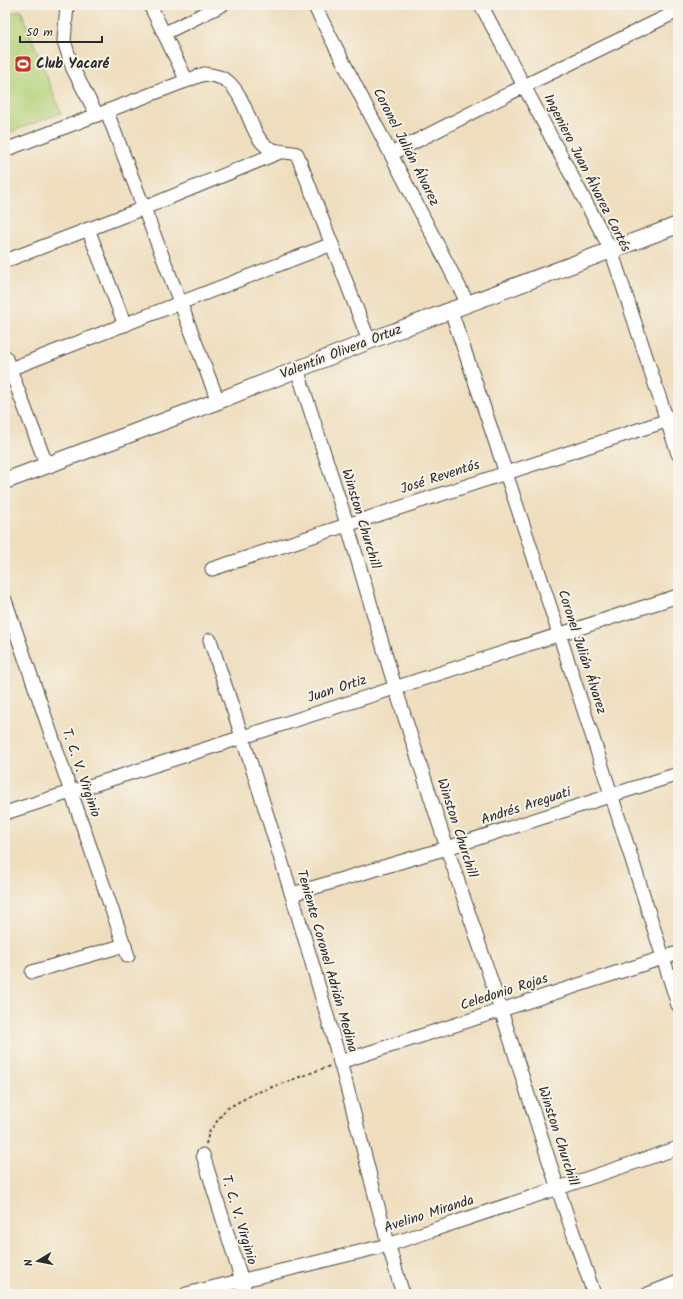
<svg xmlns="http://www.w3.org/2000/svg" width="683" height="1299" viewBox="0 0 683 1299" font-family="Kalam,sans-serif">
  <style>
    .green { fill: #b2d178; stroke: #6e7e52 }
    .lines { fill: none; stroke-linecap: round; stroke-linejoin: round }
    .minor-casing { stroke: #484641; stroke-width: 15 }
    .tertiary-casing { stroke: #484641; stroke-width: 18 }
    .path { stroke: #484641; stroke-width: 2; stroke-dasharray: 3 3; stroke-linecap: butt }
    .minor { stroke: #fff; stroke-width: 13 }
    .tertiary { stroke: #fff; stroke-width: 16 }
    .labels { text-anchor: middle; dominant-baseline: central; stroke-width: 4; stroke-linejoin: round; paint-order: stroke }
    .poi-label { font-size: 14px; font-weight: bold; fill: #2b2b2b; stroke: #f7f3e8; text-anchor: start }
    .street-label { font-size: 14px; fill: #2b2b2b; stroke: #f7f3e8 }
  </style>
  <rect width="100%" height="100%" fill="#f7f3e8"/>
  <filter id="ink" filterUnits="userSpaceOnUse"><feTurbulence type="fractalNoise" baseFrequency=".025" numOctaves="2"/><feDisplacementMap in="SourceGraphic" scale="8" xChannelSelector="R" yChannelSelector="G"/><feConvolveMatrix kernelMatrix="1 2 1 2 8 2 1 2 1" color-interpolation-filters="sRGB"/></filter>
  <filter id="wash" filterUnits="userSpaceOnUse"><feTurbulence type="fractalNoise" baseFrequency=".012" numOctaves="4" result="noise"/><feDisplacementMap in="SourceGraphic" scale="16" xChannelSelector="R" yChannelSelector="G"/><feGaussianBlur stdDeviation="0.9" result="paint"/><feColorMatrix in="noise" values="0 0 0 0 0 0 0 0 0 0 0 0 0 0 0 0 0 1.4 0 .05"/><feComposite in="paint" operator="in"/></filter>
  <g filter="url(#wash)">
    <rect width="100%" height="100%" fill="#efdebe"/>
    <polygon class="green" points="21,10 61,113 5,134 5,15"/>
  </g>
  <g filter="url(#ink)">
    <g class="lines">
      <g class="minor-casing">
        <g id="minor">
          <polyline points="67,5 64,41 73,69 97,115"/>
          <polyline points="150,5 187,81"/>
          <polyline points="314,5 468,304"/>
          <polyline points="481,5 611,250 678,454"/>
          <polyline points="165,33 222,5"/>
          <polyline points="107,112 218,401"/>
          <path d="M5,150L204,74C211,75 221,76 227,81C240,91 246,112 253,127C256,134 260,142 267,147C276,153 287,151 297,154L369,341"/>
          <polyline points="391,154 524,86 678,11"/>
          <polyline points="88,229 125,325"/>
          <polyline points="5,261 144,208 280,152"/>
          <path d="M451,311C530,541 605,773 678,1005"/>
          <polyline points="5,356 47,466"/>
          <polyline points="10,369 332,244"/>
          <polyline points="297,369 347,524 395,687 447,848 501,1010 558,1189 594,1294"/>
          <polyline points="212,569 678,417"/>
          <polyline points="5,600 71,792 128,956"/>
          <path d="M210,640C257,779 301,920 340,1062C362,1140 379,1218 403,1294"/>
          <polyline points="5,813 243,737 678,596"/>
          <polyline points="292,894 447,848 678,774"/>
          <polyline points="32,972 125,945"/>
          <polyline points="340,1062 678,953"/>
          <polyline points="203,1155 246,1294"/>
          <polyline points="186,1294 388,1245 678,1148"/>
          <polyline points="648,1294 678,1282"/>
        </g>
      </g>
      <g class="tertiary-casing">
        <polyline id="tertiary" points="5,481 218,401 369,341 678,225"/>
      </g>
      <polyline class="path" points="206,1144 209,1132 226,1109 253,1094 330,1066"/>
      <use href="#minor" class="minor"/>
      <use href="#tertiary" class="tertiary"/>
    </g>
  </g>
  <defs>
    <g id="stadium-square" transform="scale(0.9)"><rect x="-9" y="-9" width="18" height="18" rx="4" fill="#c8321e" stroke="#f7f3e8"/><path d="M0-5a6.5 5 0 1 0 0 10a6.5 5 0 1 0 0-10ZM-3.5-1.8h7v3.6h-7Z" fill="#fff"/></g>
  </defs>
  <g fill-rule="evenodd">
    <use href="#stadium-square" x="23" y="64"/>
  </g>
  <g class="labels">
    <g class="poi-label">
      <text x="36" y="64">Club Yacaré</text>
    </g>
    <g class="street-label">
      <text transform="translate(406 147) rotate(63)">Coronel Julián Álvarez</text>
      <text transform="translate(587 173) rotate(63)">Ingeniero Juan Álvarez Cortés</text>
      <text transform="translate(341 352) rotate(-21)">Valentín Olivera Ortuz</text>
      <text transform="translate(440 477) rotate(-18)">José Reventós</text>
      <text transform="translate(361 519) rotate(73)">Winston Churchill</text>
      <text transform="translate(582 652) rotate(72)">Coronel Julián Álvarez</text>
      <text transform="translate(337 689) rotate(-18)">Juan Ortiz</text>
      <text transform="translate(81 773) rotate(71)">T. C. V. Virginio</text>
      <text transform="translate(526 806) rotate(-18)">Andrés Areguati</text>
      <text transform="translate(457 828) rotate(72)">Winston Churchill</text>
      <text transform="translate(327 961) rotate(74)">Teniente Coronel Adrián Medina</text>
      <text transform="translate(504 992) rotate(-18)">Celedonio Rojas</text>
      <text transform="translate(558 1136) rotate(72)">Winston Churchill</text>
      <text transform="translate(429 1214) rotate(-18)">Avelino Miranda</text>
      <text transform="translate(239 1220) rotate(73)">T. C. V. Virginio</text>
    </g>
  </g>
  <rect width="683" height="1299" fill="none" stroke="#f7f3e8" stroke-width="20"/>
  <g transform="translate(38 1261) rotate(260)" stroke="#f7f3e8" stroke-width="3" paint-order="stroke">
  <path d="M0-3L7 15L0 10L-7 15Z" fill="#2b2b2b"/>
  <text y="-6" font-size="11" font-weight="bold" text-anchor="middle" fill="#2b2b2b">N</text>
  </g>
  <path d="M20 36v6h82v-6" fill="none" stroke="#2b2b2b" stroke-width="2"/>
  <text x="26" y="36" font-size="12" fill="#2b2b2b" stroke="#f7f3e8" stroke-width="3" paint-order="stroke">50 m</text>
</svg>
